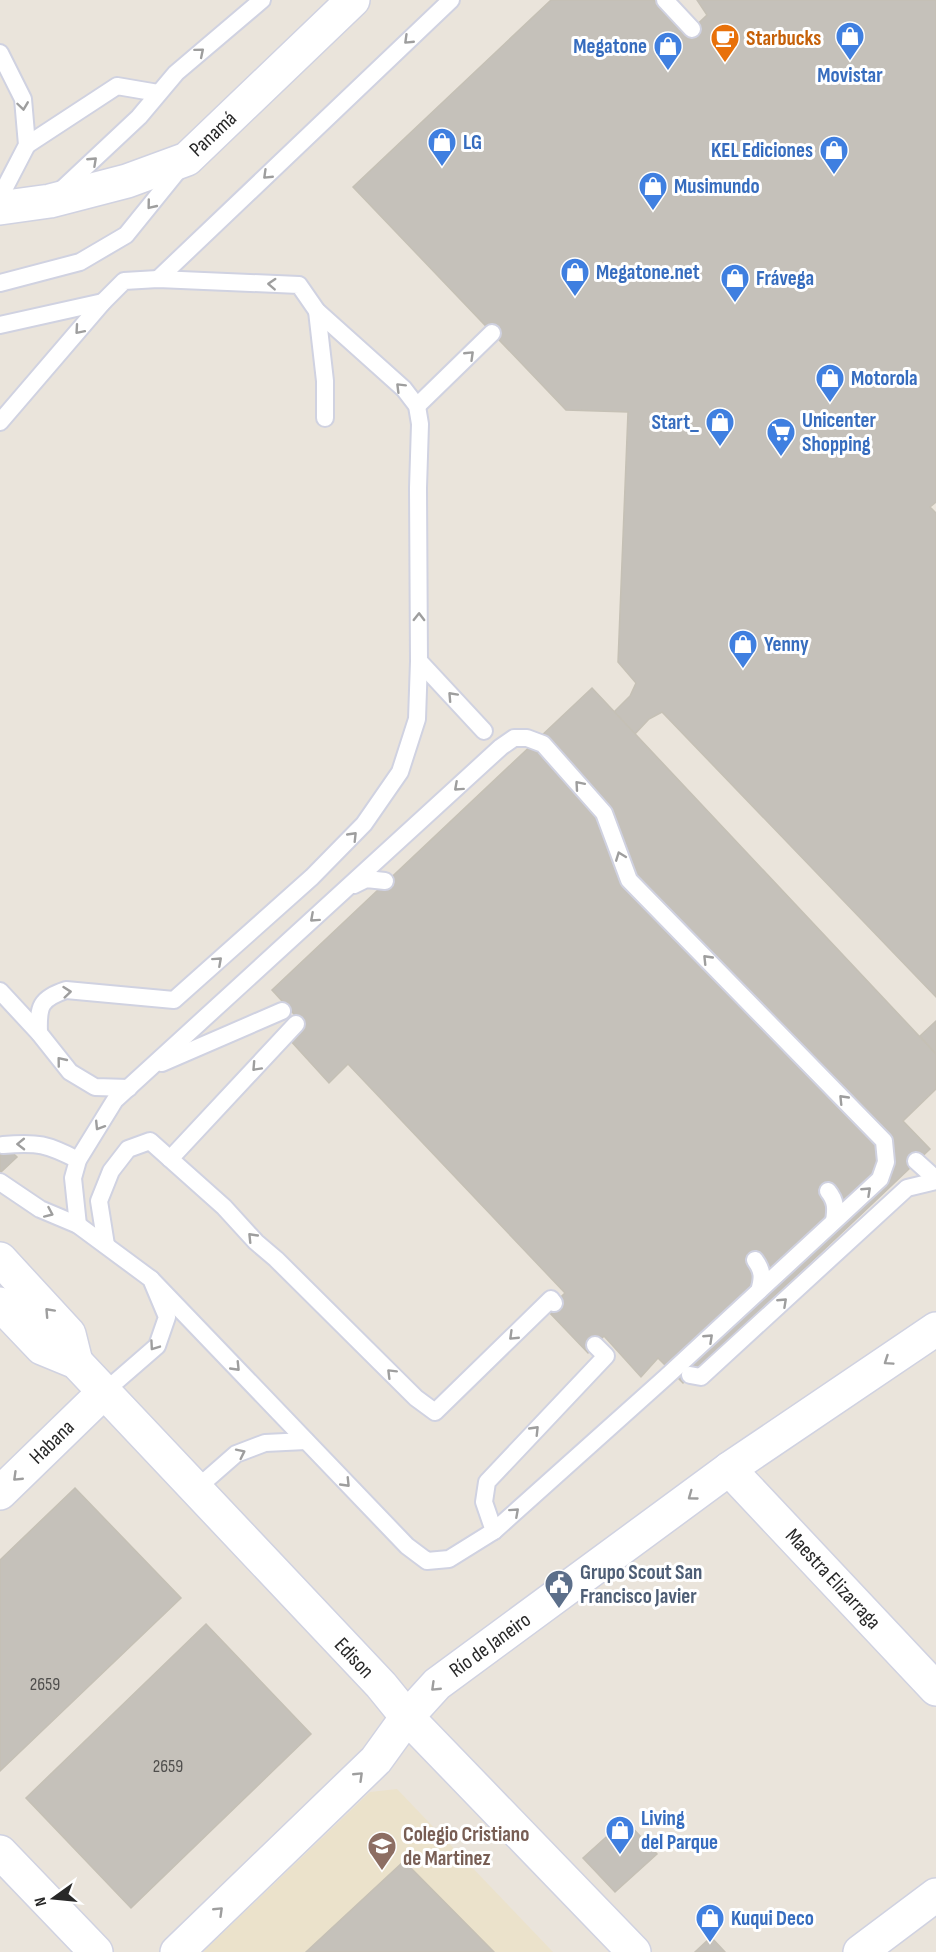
<svg xmlns="http://www.w3.org/2000/svg" width="936" height="1952" viewBox="0 0 936 1952" font-family="'Sofia Sans Condensed',sans-serif">
  <style>
    .education { fill: #ebe2cb }
    .building { fill: #c5c1ba; stroke: #c5c0b5; stroke-width: 1.5 }
    .lines { fill: none; stroke-linecap: round; stroke-linejoin: round }
    .lane-casing { stroke: #d0d2e1; stroke-width: 20 }
    .street-casing { stroke: #d0d2e1; stroke-width: 36 }
    .secondary-casing { stroke: #d0d2e1; stroke-width: 36 }
    .lane { stroke: #fff; stroke-width: 16 }
    .street { stroke: #fff; stroke-width: 33 }
    .secondary { stroke: #fff; stroke-width: 33 }
    .oneway { stroke: #9e9e9e }
    .labels { text-anchor: middle; dominant-baseline: central; stroke-width: 6; stroke-linejoin: round; paint-order: stroke }
    .number-label { font-size: 18px; fill: #4f4e4c }
    .food-label { font-size: 21px; font-weight: bold; fill: #c56008; stroke: #fff; text-anchor: start }
    .shop-label { font-size: 21px; font-weight: bold; fill: #366cbe; stroke: #fff; text-anchor: start }
    .street-label { font-size: 21px; fill: #282828; stroke: #fff }
    .service-label { font-size: 21px; font-weight: bold; fill: #4e5e75; stroke: #fff; text-anchor: start }
    .education-label { font-size: 21px; font-weight: bold; fill: #785e54; stroke: #fff; text-anchor: start }
  </style>
  <rect width="100%" height="100%" fill="#eae4db"/>
  <polygon class="education" points="397,1789 553,1952 203,1952 370,1792"/>
  <g class="building">
    <polygon points="551,0 654,0 687,34 707,15 697,0 936,0 936,502 930,507 936,513 936,997 662,712 649,719 635,734 614,712 630,696 636,683 618,662 628,412 566,410 353,187"/>
    <polygon points="592,688 936,1054 936,1089 903,1121 930,1149 683,1383 658,1358 641,1377 604,1336 588,1353 547,1310 565,1293 348,1064 329,1083 289,1039 303,1024 272,990"/>
    <polygon points="936,1021 936,1054 920,1036"/>
    <polygon points="0,1141 17,1157 0,1173"/>
    <polygon points="75,1488 181,1598 0,1771 0,1560"/>
    <polygon points="206,1624 311,1734 131,1908 26,1798"/>
    <polygon points="625,1820 657,1854 615,1892 583,1858"/>
    <polygon points="404,1861 494,1952 306,1952"/>
    <polygon points="711,1937 725,1952 695,1952"/>
  </g>
  <g class="lines">
    <g class="lane-casing">
      <g id="lane">
        <polyline points="665,0 692,29"/>
        <polyline points="0,53 23,99 27,145 0,197"/>
        <polyline points="27,145 117,86 158,93"/>
        <polyline points="59,192 139,117 176,73 262,0"/>
        <polyline points="158,279 451,0"/>
        <polyline points="0,283 80,262 126,235 181,167"/>
        <polyline points="317,311 325,381 325,418"/>
        <polyline points="0,325 103,302"/>
        <polyline points="417,406 492,333"/>
        <path d="M0,422L103,302L124,281L158,279L299,285L317,311L404,389L417,406L420,424L418,488L419,661L417,719L400,772L364,824L312,877L174,1000L66,990C40,999 38,1006 39,1033"/>
        <polyline points="419,661 484,731"/>
        <polyline points="354,885 366,879 385,881"/>
        <polyline points="0,991 39,1033 70,1072 95,1087 129,1088"/>
        <polyline points="162,1063 282,1011"/>
        <path d="M3,1145C38,1142 47,1144 78,1160"/>
        <polyline points="170,1159 296,1024"/>
        <polyline points="916,1161 936,1179"/>
        <polyline points="0,1182 40,1209 78,1225 151,1279 167,1317 157,1346 104,1392"/>
        <path d="M828,1191C836,1201 836,1208 834,1221"/>
        <polyline points="78,1225 73,1178 78,1160 115,1100 501,747 514,738 527,738 543,744 604,813 629,880 884,1141 886,1162 880,1179 666,1377 494,1531 449,1559 427,1561 407,1546 151,1279"/>
        <polyline points="106,1245 99,1201 111,1171 128,1149 150,1141 224,1207 256,1242 276,1259 416,1398 435,1412 551,1299 554,1303"/>
        <path d="M755,1260C763,1271 763,1278 759,1291"/>
        <polyline points="690,1375 701,1377 907,1188 936,1181"/>
        <polyline points="196,1489 236,1454 265,1443 306,1441"/>
        <polyline points="494,1531 484,1502 487,1482 606,1356 595,1345"/>
      </g>
    </g>
    <g class="street-casing">
      <g id="street">
        <polyline points="0,208 50,201 127,181 187,159 353,0"/>
        <polyline points="729,1469 936,1689"/>
        <polyline points="0,1493 104,1392"/>
        <polyline points="0,1852 96,1952"/>
        <polyline points="177,1952 376,1760 407,1717 437,1684 729,1469 936,1329"/>
        <polyline points="860,1952 936,1895"/>
      </g>
    </g>
    <g class="secondary-casing">
      <g id="secondary">
        <polyline points="0,1259 69,1334 76,1362"/>
        <polyline points="0,1304 42,1348 76,1362 381,1685 407,1717 634,1952"/>
      </g>
    </g>
    <use href="#lane" class="lane"/>
    <use href="#street" class="street"/>
    <use href="#secondary" class="secondary"/>
  </g>
  <defs><path id="oneway-chevron" d="M-2-3.5L2.5 0L-2 3.5" fill="none" stroke-width="1.6" stroke-linecap="round" stroke-linejoin="round" transform="scale(1.5)"/></defs>
  <g class="oneway">
    <use href="#oneway-chevron" transform="translate(408 40) rotate(136)"/>
    <use href="#oneway-chevron" transform="translate(200 52) rotate(-40)"/>
    <use href="#oneway-chevron" transform="translate(23 106) rotate(82)"/>
    <use href="#oneway-chevron" transform="translate(93 161) rotate(-43)"/>
    <use href="#oneway-chevron" transform="translate(267 175) rotate(136)"/>
    <use href="#oneway-chevron" transform="translate(151 205) rotate(129)"/>
    <use href="#oneway-chevron" transform="translate(272 284) rotate(-177)"/>
    <use href="#oneway-chevron" transform="translate(79 330) rotate(131)"/>
    <use href="#oneway-chevron" transform="translate(470 355) rotate(-44)"/>
    <use href="#oneway-chevron" transform="translate(400 387) rotate(-135)"/>
    <use href="#oneway-chevron" transform="translate(419 617) rotate(-89)"/>
    <use href="#oneway-chevron" transform="translate(452 696) rotate(-133)"/>
    <use href="#oneway-chevron" transform="translate(579 785) rotate(-131)"/>
    <use href="#oneway-chevron" transform="translate(458 787) rotate(138)"/>
    <use href="#oneway-chevron" transform="translate(353 836) rotate(-46)"/>
    <use href="#oneway-chevron" transform="translate(620 856) rotate(-111)"/>
    <use href="#oneway-chevron" transform="translate(314 918) rotate(138)"/>
    <use href="#oneway-chevron" transform="translate(707 959) rotate(-134)"/>
    <use href="#oneway-chevron" transform="translate(218 961) rotate(-42)"/>
    <use href="#oneway-chevron" transform="translate(67 992) rotate(-6)"/>
    <use href="#oneway-chevron" transform="translate(61 1061) rotate(-129)"/>
    <use href="#oneway-chevron" transform="translate(256 1067) rotate(133)"/>
    <use href="#oneway-chevron" transform="translate(843 1099) rotate(-134)"/>
    <use href="#oneway-chevron" transform="translate(99 1126) rotate(122)"/>
    <use href="#oneway-chevron" transform="translate(21 1144) rotate(179)"/>
    <use href="#oneway-chevron" transform="translate(867 1191) rotate(-43)"/>
    <use href="#oneway-chevron" transform="translate(49 1213) rotate(24)"/>
    <use href="#oneway-chevron" transform="translate(252 1237) rotate(-134)"/>
    <use href="#oneway-chevron" transform="translate(783 1302) rotate(-43)"/>
    <use href="#oneway-chevron" transform="translate(49 1312) rotate(-133)"/>
    <use href="#oneway-chevron" transform="translate(513 1336) rotate(136)"/>
    <use href="#oneway-chevron" transform="translate(709 1338) rotate(-43)"/>
    <use href="#oneway-chevron" transform="translate(154 1346) rotate(125)"/>
    <use href="#oneway-chevron" transform="translate(888 1361) rotate(146)"/>
    <use href="#oneway-chevron" transform="translate(236 1367) rotate(46)"/>
    <use href="#oneway-chevron" transform="translate(391 1373) rotate(-135)"/>
    <use href="#oneway-chevron" transform="translate(535 1430) rotate(-46)"/>
    <use href="#oneway-chevron" transform="translate(241 1453) rotate(-26)"/>
    <use href="#oneway-chevron" transform="translate(17 1477) rotate(136)"/>
    <use href="#oneway-chevron" transform="translate(346 1483) rotate(46)"/>
    <use href="#oneway-chevron" transform="translate(692 1496) rotate(144)"/>
    <use href="#oneway-chevron" transform="translate(515 1512) rotate(-42)"/>
    <use href="#oneway-chevron" transform="translate(435 1687) rotate(136)"/>
    <use href="#oneway-chevron" transform="translate(359 1776) rotate(-44)"/>
    <use href="#oneway-chevron" transform="translate(219 1911) rotate(-44)"/>
  </g>
  <defs>
    <g id="shop-pin" transform="scale(1.5)"><path d="M0 17L-7.5 6A9.5 9.5 0 1 1 7.5 6Z" fill="#3f7fe0" stroke="#fff"/><path d="M-5-2.5h2.3a2.7 3.5 0 0 1 5.4 0H5L5.5 6h-11ZM-1.5-2.5h3a1.5 2.3 0 0 0-3 0Z" fill="#fff"/></g>
    <g id="cafe-pin" transform="scale(1.5)"><path d="M0 17L-7.5 6A9.5 9.5 0 1 1 7.5 6Z" fill="#e8710a" stroke="#fff"/><path d="M-5.5-4.5H6V0H3Q3 3.5 0 3.5H-2.5Q-5.5 3.5-5.5 0ZM3-3.2v2h1.7v-2ZM-6 4.5H4V6H-6Z" fill="#fff"/></g>
    <g id="supermarket-pin" transform="scale(1.5)"><path d="M0 17L-7.5 6A9.5 9.5 0 1 1 7.5 6Z" fill="#3f7fe0" stroke="#fff"/><path d="M-6-5.5h2.5l.6 2H6L4.5 2H-2.5L-4.4-4H-6ZM-1.5 3.2a1.3 1.3 0 1 0 .1 0ZM3 3.2a1.3 1.3 0 1 0 .1 0Z" fill="#fff"/></g>
    <g id="civic-pin" transform="scale(1.5)"><path d="M0 17L-7.5 6A9.5 9.5 0 1 1 7.5 6Z" fill="#5c6f8a" stroke="#fff"/><path d="M-.6-6.5H3V-4.5H.6V-3L4-1V1h2V6H-6V1h2V-1L-.6-3ZM-1.2 2.5V6h2.4V2.5Z" fill="#fff"/></g>
    <g id="school-pin" transform="scale(1.5)"><path d="M0 17L-7.5 6A9.5 9.5 0 1 1 7.5 6Z" fill="#8d6e63" stroke="#fff"/><path d="M0-5L7-2L0 1L-7-2ZM-4 1L0 2.5L4 1V4Q0 6-4 4Z" fill="#fff"/></g>
  </defs>
  <g fill-rule="evenodd">
    <use href="#shop-pin" x="850" y="36"/>
    <use href="#cafe-pin" x="725" y="38"/>
    <use href="#shop-pin" x="668" y="46"/>
    <use href="#shop-pin" x="442" y="142"/>
    <use href="#shop-pin" x="834" y="150"/>
    <use href="#shop-pin" x="653" y="186"/>
    <use href="#shop-pin" x="575" y="272"/>
    <use href="#shop-pin" x="735" y="278"/>
    <use href="#shop-pin" x="830" y="378"/>
    <use href="#shop-pin" x="720" y="422"/>
    <use href="#supermarket-pin" x="781" y="432"/>
    <use href="#shop-pin" x="743" y="644"/>
    <use href="#civic-pin" x="559" y="1584"/>
    <use href="#shop-pin" x="620" y="1830"/>
    <use href="#school-pin" x="382" y="1846"/>
    <use href="#shop-pin" x="710" y="1918"/>
  </g>
  <g class="labels">
    <g class="number-label">
      <text x="45" y="1684">2659</text>
      <text x="168" y="1766">2659</text>
    </g>
    <g class="food-label">
      <text x="746" y="38">Starbucks</text>
    </g>
    <g class="shop-label">
      <text x="647" y="46" text-anchor="end">Megatone</text>
      <text x="850" y="75" text-anchor="middle">Movistar</text>
      <text x="463" y="142">LG</text>
      <text x="813" y="150" text-anchor="end">KEL Ediciones</text>
      <text x="674" y="186">Musimundo</text>
      <text x="596" y="272">Megatone.net</text>
      <text x="756" y="278">Frávega</text>
      <text x="851" y="378">Motorola</text>
      <text x="802" y="420">Unicenter<tspan x="802" dy="24">Shopping</tspan></text>
      <text x="699" y="422" text-anchor="end">Start_</text>
      <text x="764" y="644">Yenny</text>
      <text x="641" y="1818">Living<tspan x="641" dy="24">del Parque</tspan></text>
      <text x="731" y="1918">Kuqui Deco</text>
    </g>
    <g class="street-label">
      <text transform="translate(213 134) rotate(-43)">Panamá</text>
      <text transform="translate(52 1442) rotate(-44)">Habana</text>
      <text transform="translate(833 1579) rotate(47)">Maestra Elizarraga</text>
      <text transform="translate(490 1645) rotate(-36)">Río de Janeiro</text>
      <text transform="translate(354 1658) rotate(47)">Edison</text>
    </g>
    <g class="service-label">
      <text x="580" y="1572">Grupo Scout San<tspan x="580" dy="24">Francisco Javier</tspan></text>
    </g>
    <g class="education-label">
      <text x="403" y="1834">Colegio Cristiano<tspan x="403" dy="24">de Martinez</tspan></text>
    </g>
  </g>
  <g transform="translate(54 1898) rotate(255)" stroke="#ffffff" stroke-width="4.5" paint-order="stroke">
  <path d="M0-4.5L10 22L0 15L-10 22Z" fill="#282828"/>
  <text y="-9" font-size="16" font-weight="bold" text-anchor="middle" fill="#282828">N</text>
  </g>
</svg>
